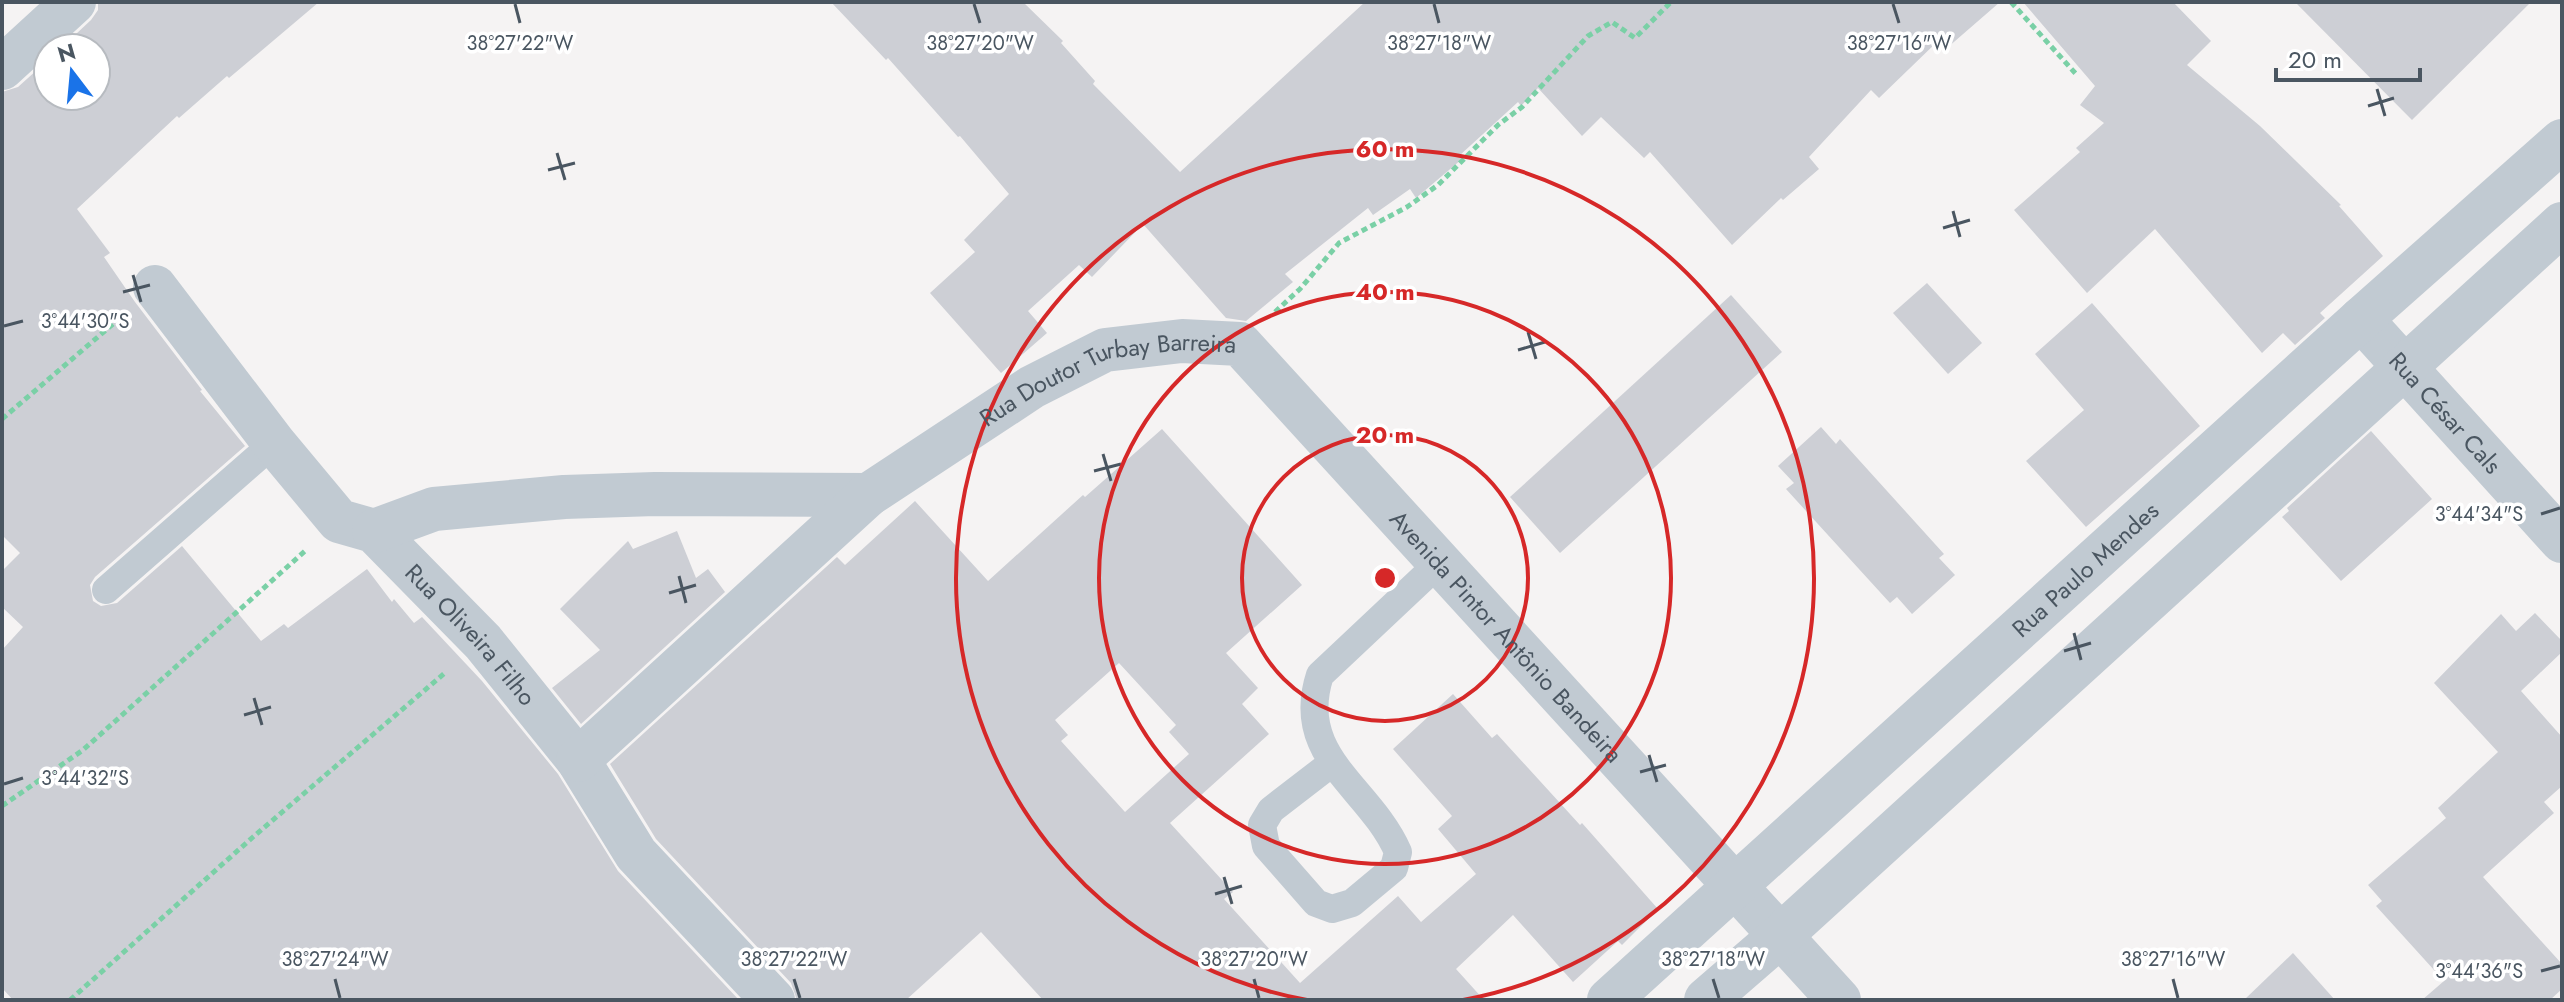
<svg xmlns="http://www.w3.org/2000/svg" width="2564" height="1002" viewBox="0 0 2564 1002" font-family="Jost,sans-serif">
  <style>
    .building { fill: #cdcfd5; fill-rule: evenodd }
    .lines { fill: none; stroke-linecap: round; stroke-linejoin: round }
    .path { stroke: #7ad0a6; stroke-width: 5; stroke-dasharray: 6 4; stroke-linecap: butt }
    .service { stroke: #c1cad2; stroke-width: 28 }
    .minor { stroke: #c1cad2; stroke-width: 44 }
    .ticks { fill: none; stroke: #4a5661; stroke-width: 3 }
    .ring { fill: none; stroke: #d62828; stroke-width: 4 }
    .labels { text-anchor: middle; dominant-baseline: central; stroke-width: 7; stroke-linejoin: round; paint-order: stroke }
    .street-label { font-size: 24px; fill: #4a5661; stroke: #fff }
    .ticks-label { font-size: 20px; text-anchor: middle; fill: #4a5661; stroke: #fff; stroke-width: 7; stroke-linejoin: round; paint-order: stroke }
    .centre { fill: #d62828; stroke: #fff; stroke-width: 4 }
    .ring-label { font-size: 24px; text-anchor: middle; font-weight: bold; fill: #d62828; stroke: #fff; stroke-width: 7; stroke-linejoin: round; paint-order: stroke }
  </style>
  <rect width="100%" height="100%" fill="#f5f3f3"/>
  <g class="building">
    <polygon points="98,2 319,2 229,78 227,76 179,118 177,116 77,209 110,253 104,257 135,302 202,390 200,391 245,446 95,577 90,585 93,601 101,606 117,603 182,546 261,641 284,624 288,628 367,569 392,602 394,599 414,623 422,617 482,681 558,774 618,871 739,1000 13,1000 2,988 2,650 23,627 2,607 2,571 20,553 2,535 2,92 18,87 48,60 48,96 96,96 96,48 61,48 91,20 98,10"/>
    <polygon points="831,2 1023,2 1063,41 1061,43 1095,81 1093,84 1180,172 1365,2 2000,2 1947,48 1939,40 1879,98 1871,90 1809,157 1819,169 1783,200 1781,198 1732,245 1650,152 1644,158 1601,117 1582,136 1538,88 1521,106 1518,102 1459,156 1462,159 1416,198 1410,189 1373,215 1368,208 1285,274 1293,282 1246,321 1226,318 1143,224 1092,277 1079,265 1028,311 1047,333 1001,373 930,293 975,252 964,240 1009,194 960,136 958,137 888,58 886,60"/>
    <polygon points="2023,2 2173,2 2211,41 2187,65 2260,126 2341,205 2339,206 2383,256 2320,313 2325,318 2295,345 2283,333 2262,353 2155,229 2087,293 2014,210 2080,152 2076,148 2104,123 2080,105 2095,86"/>
    <polygon points="2295,2 2531,2 2412,120"/>
    <polygon points="1927,283 1982,343 1948,374 1893,313"/>
    <polygon points="1731,295 1782,352 1560,553 1510,497"/>
    <polygon points="2092,303 2200,426 2086,527 2026,461 2084,410 2035,354"/>
    <polygon points="1821,427 1836,444 1840,439 1944,554 1939,558 1955,575 1912,614 1897,597 1890,603 1786,489 1794,483 1778,466"/>
    <path d="M1162,429L1302,585L1226,653L1258,688L1242,704L1269,734L1170,823L1233,892L1224,899L1300,983L1398,896L1421,922L1476,874L1438,829L1452,816L1393,749L1453,694L1492,738L1497,734L1580,825L1582,823L1658,909L1622,945L1618,941L1573,982L1513,915L1456,969L1484,1000H1043L981,932L906,1000H797L791,983L656,839L610,764L837,557L845,565L915,501L988,581L1083,495L1085,497ZM1119,663L1176,725L1169,732L1189,754L1125,812L1061,741L1068,735L1055,720Z"/>
    <polygon points="2371,431 2432,499 2341,581 2282,517 2289,511 2287,508"/>
    <polygon points="677,531 696,578 708,569 725,592 581,724 552,688 600,650 560,609 628,541 633,549"/>
    <polygon points="2535,613 2562,641 2562,652 2521,691 2562,737 2562,786 2544,802 2554,813 2483,877 2562,964 2562,989 2550,1000 2422,1000 2444,981 2376,906 2382,901 2368,885 2446,818 2438,808 2498,752 2434,683 2501,614 2516,631"/>
    <polygon points="2293,953 2335,1000 2244,1000"/>
  </g>
  <g class="lines">
    <g class="path">
      <polyline points="2011,2 2076,74"/>
      <polyline points="1275,312 1300,289 1339,243 1407,207 1438,185 1498,125 1522,107 1588,36 1612,22 1635,38 1671,2"/>
      <polyline points="2,419 120,318"/>
      <polyline points="2,806 83,750 305,551"/>
      <polyline points="70,1000 253,837 446,672"/>
    </g>
    <g class="service">
      <polyline points="106,590 274,443"/>
      <path d="M1332,763L1271,810L1262,825L1266,846L1316,903L1332,909L1352,903L1394,868L1398,852C1370,787 1293,757 1320,675L1439,563"/>
    </g>
    <g class="minor">
      <polyline points="2,68 74,2"/>
      <path id="s1" d="M155,287L274,443L339,521L374,531L483,642L578,760L636,854L773,1000"/>
      <path id="s2" d="M2361,319L2562,541"/>
      <polyline points="374,531 434,509 564,497 655,494 868,495"/>
      <path id="s3" d="M578,760L868,495L1032,387L1105,350L1182,341L1240,344L1839,1000"/>
      <path id="s4" d="M1609,1000L2361,319L2562,141"/>
      <polyline points="1706,1000 1780,936 2562,224"/>
    </g>
  </g>
  <path class="ticks" d="M515,4L520,23M974,4L980,23M1434,4L1439,23M1893,4L1899,23M2377,89L2385,116M2368,106L2394,98M557,153L565,180M548,170L575,163M1953,211L1960,237M1943,228L1970,220M133,275L141,302M123,292L150,285M4,326L23,321M1528,332L1536,359M1518,350L1545,342M1103,454L1111,481M1094,471L1121,464M2541,514L2560,508M679,576L686,603M669,593L696,585M2074,633L2081,660M2064,651L2091,643M254,698L262,725M244,715L271,707M1649,755L1657,782M1640,772L1666,765M4,784L23,778M1224,877L1232,904M1215,894L1242,886M2541,971L2560,966M335,979L340,998M794,979L800,998M1254,979L1259,998M1713,979L1719,998M2173,979L2178,998"/>
  <g class="ring">
    <circle cx="1385" cy="578" r="143"/>
    <circle cx="1385" cy="578" r="286"/>
    <path d="M1307 1000A429 429 0 1 1 1463 1000"/>
  </g>
  <g class="labels">
    <g class="street-label">
      <text stroke="none"><textPath href="#s3" startOffset="666">Rua Doutor Turbay Barreira</textPath></text>
      <text stroke="none"><textPath href="#s2" startOffset="126">Rua César Cals</textPath></text>
      <text stroke="none"><textPath href="#s4" startOffset="642">Rua Paulo Mendes</textPath></text>
      <text stroke="none"><textPath href="#s1" startOffset="476">Rua Oliveira Filho</textPath></text>
      <text stroke="none"><textPath href="#s3" startOffset="1202">Avenida Pintor Antônio Bandeira</textPath></text>
    </g>
  </g>
  <g class="ticks-label">
    <text x="520" y="50">38°27'22"W</text>
    <text x="980" y="50">38°27'20"W</text>
    <text x="1439" y="50">38°27'18"W</text>
    <text x="1899" y="50">38°27'16"W</text>
    <text x="85" y="328">3°44'30"S</text>
    <text x="2479" y="521">3°44'34"S</text>
    <text x="85" y="785">3°44'32"S</text>
    <text x="335" y="966">38°27'24"W</text>
    <text x="794" y="966">38°27'22"W</text>
    <text x="1254" y="966">38°27'20"W</text>
    <text x="1713" y="966">38°27'18"W</text>
    <text x="2173" y="966">38°27'16"W</text>
    <text x="2479" y="978">3°44'36"S</text>
  </g>
  <circle cx="1385" cy="578" r="12" class="centre"/>
  <g class="ring-label">
    <text x="1385" y="157">60 m</text>
    <text x="1385" y="300">40 m</text>
    <text x="1385" y="443">20 m</text>
  </g>
  <rect width="2564" height="1002" fill="none" stroke="#4a5661" stroke-width="8"/>
  <g transform="translate(72 72) rotate(344)"><circle r="38" fill="#ffffff" stroke="#b7bbc0" stroke-width="2"/>
  <path d="M0-6L14 30L0 20L-14 30Z" fill="#1a73e8"/>
  <text y="-12" font-size="22" font-weight="bold" text-anchor="middle" fill="#4a5661">N</text>
  </g>
  <path d="M2276 68v12h144v-12" fill="none" stroke="#4a5661" stroke-width="4"/>
  <text x="2288" y="68" font-size="24" fill="#4a5661" stroke="#ffffff" stroke-width="6" paint-order="stroke">20 m</text>
</svg>
